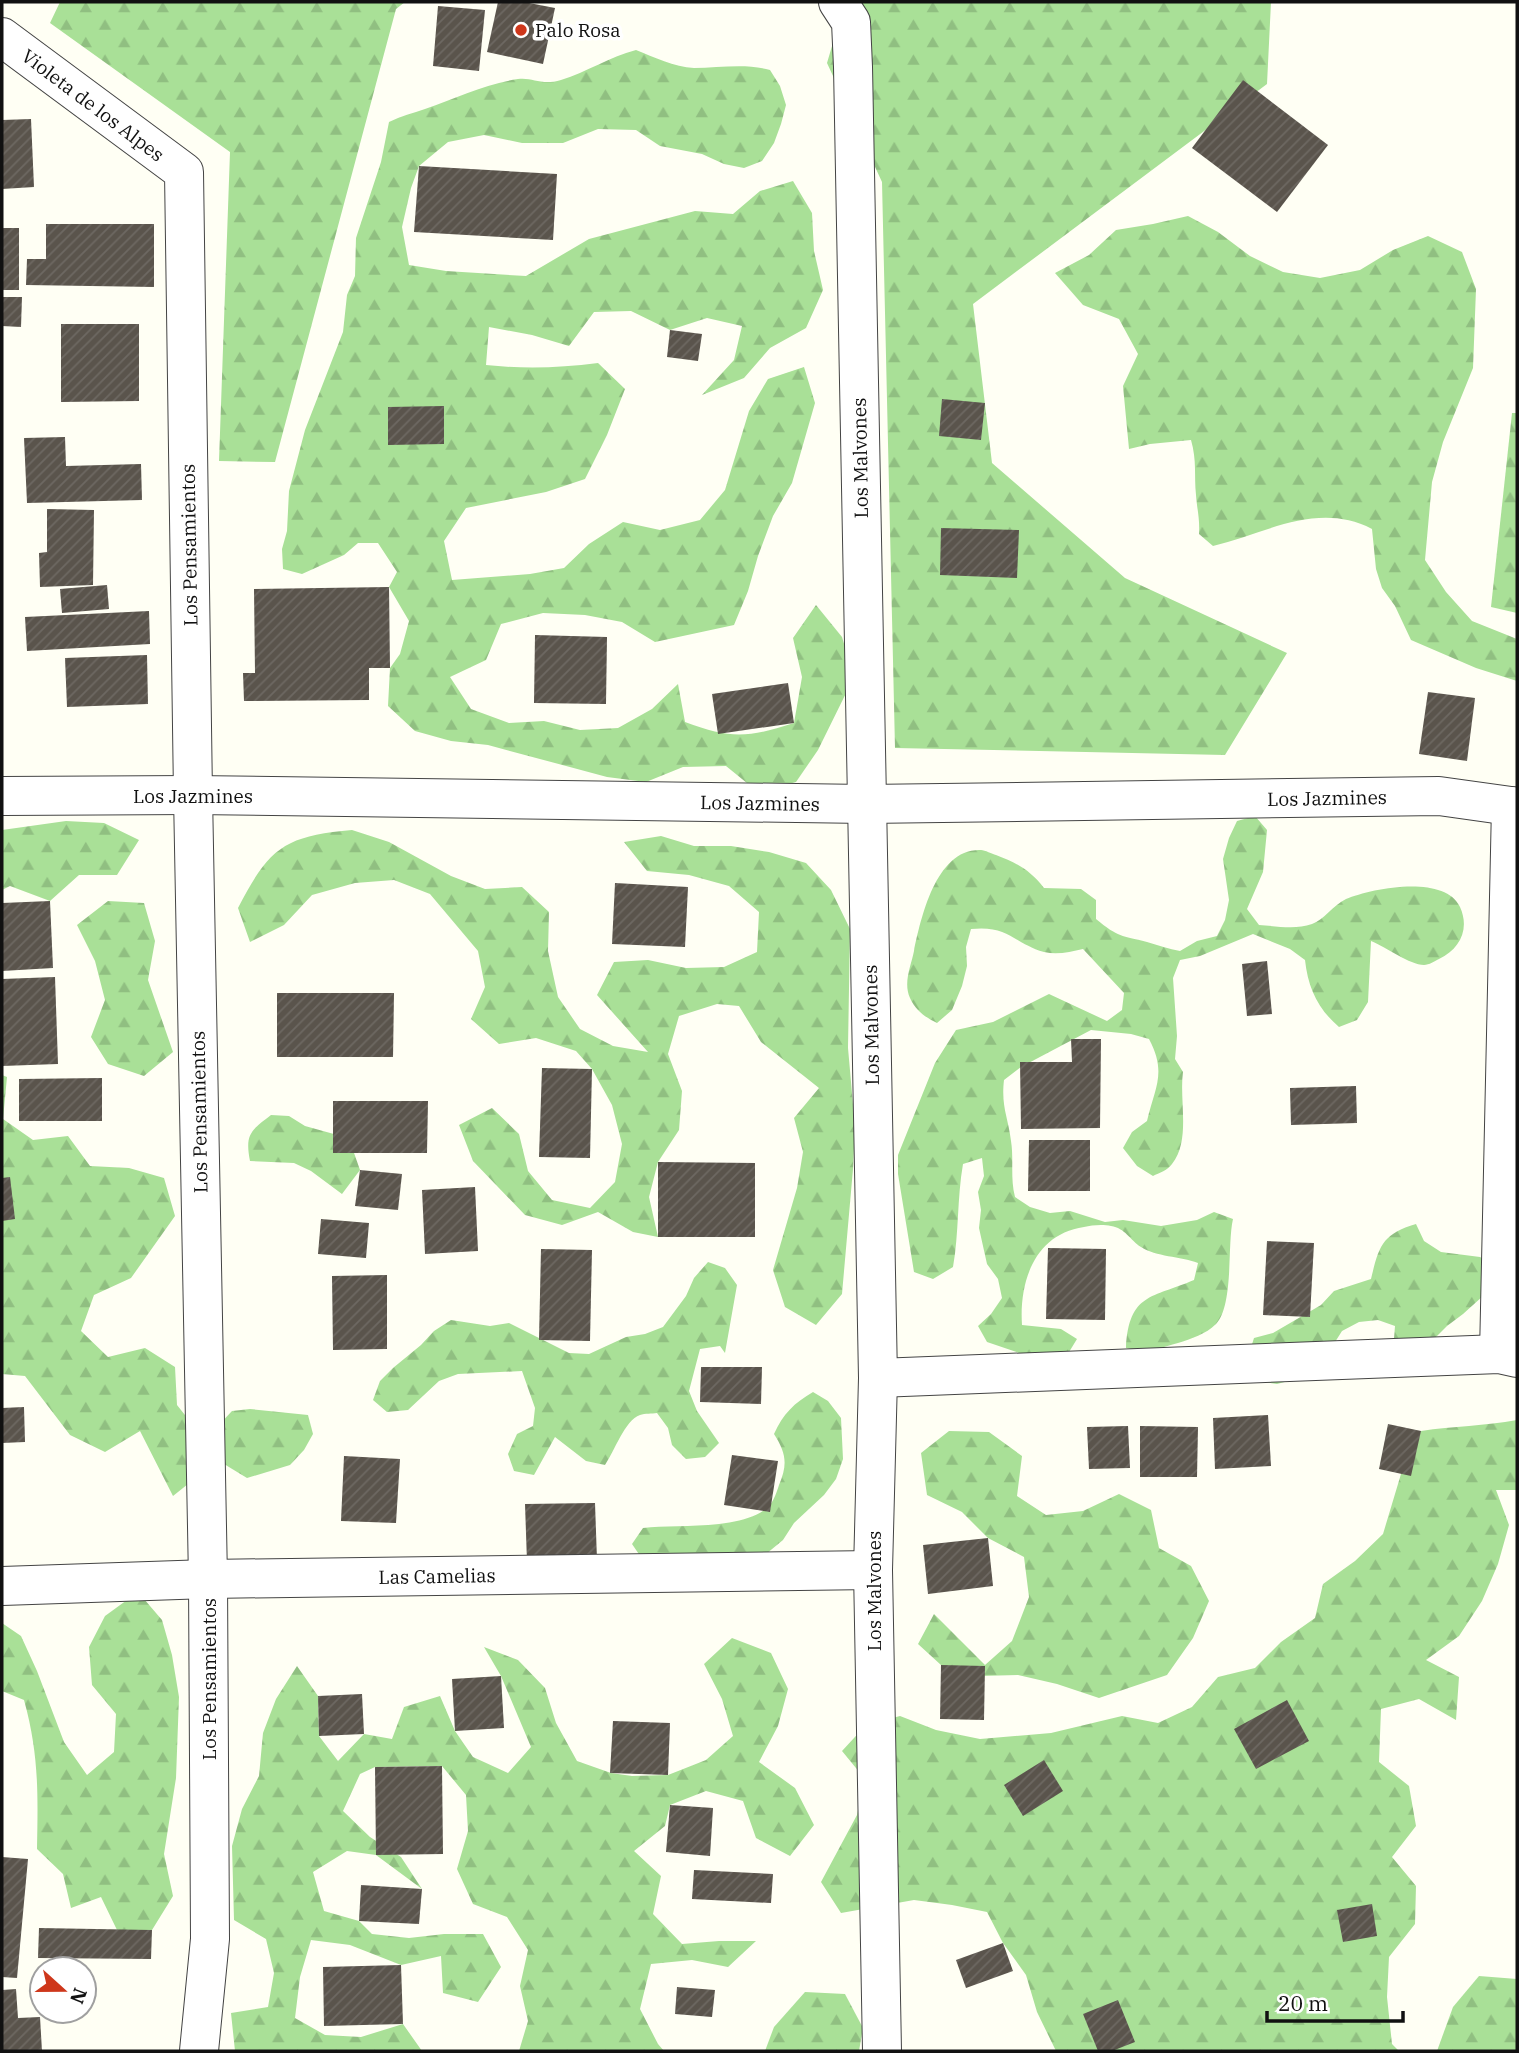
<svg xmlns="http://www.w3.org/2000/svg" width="1519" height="2053" viewBox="0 0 1519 2053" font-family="'IBM Plex Serif',serif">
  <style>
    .forest { fill: url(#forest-firs) }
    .building { fill: url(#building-hatch) }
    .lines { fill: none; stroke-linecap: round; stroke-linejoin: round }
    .minor-casing { stroke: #444; stroke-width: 40 }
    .minor { stroke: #fff; stroke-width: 38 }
    .poi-dot { fill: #ce371b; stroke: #fff; stroke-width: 2.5 }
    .labels { text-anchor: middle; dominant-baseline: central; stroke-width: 7; stroke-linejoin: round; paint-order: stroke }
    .poi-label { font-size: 19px; fill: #111; stroke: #fff; text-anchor: start }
    .street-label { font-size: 19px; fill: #111; stroke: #fff }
  </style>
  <defs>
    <pattern id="forest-firs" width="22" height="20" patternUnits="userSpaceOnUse" patternTransform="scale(1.75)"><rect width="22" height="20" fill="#a9e097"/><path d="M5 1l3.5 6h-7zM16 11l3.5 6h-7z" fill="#90bf81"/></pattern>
    <pattern id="building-hatch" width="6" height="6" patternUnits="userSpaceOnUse" patternTransform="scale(1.75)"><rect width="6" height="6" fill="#5a544c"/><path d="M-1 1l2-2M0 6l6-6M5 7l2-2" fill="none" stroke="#6d6862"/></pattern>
  </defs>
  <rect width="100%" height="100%" fill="#fffff4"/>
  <g class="forest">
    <polygon points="60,2 405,2 396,9 275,462 219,461 230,152 50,23"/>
    <polygon points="845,2 1271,2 1267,84 973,304 992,463 1125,578 1287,653 1225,755 895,748 882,182 827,63"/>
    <path d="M636,50C654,57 674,67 694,68C719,68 745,63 770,70L780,86L786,105L781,124L774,143L762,161L744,168L724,164L702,154L660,146L636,130L598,129L563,143H522L484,135L448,142L419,166L411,188L402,227L409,265L446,271L526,276L589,239L695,211L733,214L760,191L793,181L812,213L814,251L823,290L806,328L770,348L744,378L702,395L734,360L742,326L707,318L670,330L631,311L594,312L569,346L532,335L489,327L486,365C524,369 559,368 598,363L625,389L607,435L585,479L546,492L466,508L444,541L452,580L530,574L564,568L589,544L623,522L660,530L700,520L725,490L749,411L768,379L804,367L815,403L792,483L773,516L758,556L748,591L734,625L655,642L622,622L585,615L543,613L501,624L486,660L450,677L471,709L509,723L544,721L580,730L618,728L652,709L678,684L685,722C731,739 747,738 794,723L802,677L793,638L816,605L842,637L854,677L818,750L796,782L758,792L726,766L683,767L646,782L607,777L488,745L451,741L415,731L388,706L390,668L400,654L409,621L389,587L397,572L378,543H358L344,555L302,574L283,569L282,549L287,531L289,491L305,430L343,332L347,295L355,276L356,238L381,162L389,122C401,116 413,113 425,109C456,98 485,84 518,79C533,77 541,86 561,80C587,72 609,57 636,50Z"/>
    <path d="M1188,216L1218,232L1250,256L1283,272L1320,278L1360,270L1393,250L1428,236L1462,252L1476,289L1473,368L1443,442L1432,482L1425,560L1446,592L1472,621L1517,639V681L1476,668L1411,640L1395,606L1382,588L1376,569L1372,529C1318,501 1266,533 1213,546L1199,534C1200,519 1197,509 1196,495C1194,475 1197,461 1191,440L1150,444L1129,449L1123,386L1138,354L1119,319L1083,305L1055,273L1089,255L1116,230L1153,224Z"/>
    <polygon points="1512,413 1517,413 1517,613 1491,607"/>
    <path d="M1255,816L1267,830L1263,872L1247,909L1259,925C1277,926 1295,930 1312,924C1324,920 1333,905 1346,899C1372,888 1445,874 1460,907C1470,929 1460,949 1439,959C1435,961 1429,965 1424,965C1410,965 1386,947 1371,941L1368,1002L1357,1020L1339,1027C1318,1009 1308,988 1305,960L1290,949L1253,934L1200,956L1180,960L1173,978L1177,1036L1175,1059L1183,1072C1179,1101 1191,1140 1172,1164C1168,1170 1159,1173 1153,1176L1137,1166L1123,1148L1132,1132L1147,1121C1155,1087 1167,1073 1149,1039L1131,1034L1091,1030L1021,1067L1004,1080C1001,1107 1008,1116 1011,1141C1014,1160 1010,1178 1015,1197L1030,1207L1050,1213L1070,1211L1105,1222L1123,1220L1161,1226L1197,1220L1214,1212L1233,1219C1227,1245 1234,1305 1216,1324C1206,1334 1191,1339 1178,1343C1155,1349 1149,1354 1126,1348C1129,1293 1152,1298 1194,1280L1198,1263C1180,1256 1156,1257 1141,1247C1130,1240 1125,1228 1111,1226C1103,1224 1092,1225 1084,1227C1035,1234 1019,1281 1022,1325L1061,1329L1077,1339L1066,1357L1025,1355L987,1342L978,1326L991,1314L1002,1298L998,1279L987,1264L979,1228L981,1210L978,1192L984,1176L982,1158L963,1164C957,1198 959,1233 953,1267L933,1279L914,1272L898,1174V1155L935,1063L956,1030L993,1022L1049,994L1107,1021L1122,1010L1124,993L1083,949C1070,952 1057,955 1044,952C1013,943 1009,925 971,929L966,947L967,966L962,986L952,1010L937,1023C925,1017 916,1011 910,998C903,983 911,966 914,951C921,918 936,848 981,850C985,850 992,854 996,855C1017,863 1030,870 1044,888L1081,889L1096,900V919C1119,938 1121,935 1147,942C1158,945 1169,949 1180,951L1197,941L1217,936L1225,920L1229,900L1223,859L1229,838L1237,821Z"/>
    <polygon points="66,821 104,823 139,840 117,875 79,875 50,901 10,886 2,890 2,830"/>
    <path d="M352,830L389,842L451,876L485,889L522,887L549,912L548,951L558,997L580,1029L613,1046L648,1052L597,995L614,962L648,960L686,968L724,967L757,952L759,912L729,886L689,875L647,871L624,842L661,836L694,846H731L769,852L806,863L831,890L850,929L848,1048L855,1127L853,1169L842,1294L816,1325L785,1307L773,1270L797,1188L803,1152L794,1118L819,1088L761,1042L739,1006L717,1004L679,1016L668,1054L682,1091L679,1130L658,1162L649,1197L658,1237L633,1232L598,1212L562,1225L525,1215L473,1161L459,1125L492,1108L519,1134L528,1171L552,1200L590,1208L615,1182L622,1144L612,1105L592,1069L576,1051L536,1038L499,1044L471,1019L485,987L478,951L430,894L394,880L355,883L312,895L284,925L250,942L238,908C269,848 284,836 352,830Z"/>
    <polygon points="108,901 144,903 155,941 148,980 173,1052 144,1076 108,1064 91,1037 105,1000 95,961 77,925"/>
    <polygon points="2,1075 7,1077 3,1119 33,1140 68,1136 90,1166 129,1168 164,1178 175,1216 131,1278 94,1295 81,1331 108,1357 145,1348 175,1367 177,1405 200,1434 203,1472 173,1496 140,1431 105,1452 70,1435 25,1376 2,1374"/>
    <path d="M271,1115L289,1116L305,1126L341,1136L353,1150L360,1170L342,1194L311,1171L294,1163L250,1161C245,1135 250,1131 271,1115Z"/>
    <path d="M1416,1224L1424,1241L1441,1252L1480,1257L1496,1266L1493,1287L1463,1314L1447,1326L1431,1342L1393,1351L1395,1326L1378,1320L1359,1322L1342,1331L1330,1350L1296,1379L1277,1384L1257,1381L1247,1360L1254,1338L1273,1333L1321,1305L1334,1291L1371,1279C1379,1246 1382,1234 1416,1224Z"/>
    <path d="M708,1262L725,1268L737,1285L725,1353L720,1346L700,1349L689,1391L697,1411L719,1443L705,1457L686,1459L672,1445L668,1428L657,1413C652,1414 645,1413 640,1415C625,1420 614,1452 605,1465L586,1461L555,1437L534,1475L514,1471L508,1454L517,1434L533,1426L535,1408L522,1371L458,1374L439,1381L408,1410L387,1412L373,1400L380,1381L393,1368L421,1345L434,1331L451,1320L490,1326L509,1323L569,1353L589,1354L626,1337L645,1334L663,1327L686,1296L694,1278Z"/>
    <path d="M813,1392L828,1401L841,1418L843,1459L836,1479L824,1495L794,1523L783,1540L766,1554L649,1569L632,1544L643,1528C677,1524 746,1531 770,1505C774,1500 777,1491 779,1485C788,1464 786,1453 774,1434C783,1414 794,1403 813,1392Z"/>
    <polygon points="250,1409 308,1415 313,1434 304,1450 290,1465 247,1478 224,1464 218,1426 232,1411"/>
    <path d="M1517,1420V1490H1496L1509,1525L1498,1564L1482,1601L1459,1636L1426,1660L1459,1677L1456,1720L1419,1699L1381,1709L1379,1762L1409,1786L1416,1826L1392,1857L1416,1886L1415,1924L1389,1957L1387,1997L1392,2044L1399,2051H1056L1037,2012L1026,1975L1003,1943L987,1912L952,1905L914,1900L841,1913L821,1882L857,1815L865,1779L842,1751L866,1725L900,1716L936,1730L980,1739L1051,1733L1122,1716L1158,1723L1192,1707L1218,1677L1255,1668L1281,1642L1315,1618L1323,1584L1355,1561L1383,1534L1404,1464L1421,1431C1453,1426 1485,1426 1517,1420Z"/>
    <polygon points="949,1431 989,1432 1022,1456 1017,1496 1046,1515 1083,1511 1119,1494 1151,1510 1159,1548 1191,1566 1209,1601 1193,1638 1167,1675 1099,1698 1057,1684 1018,1675 979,1676 941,1665 918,1644 934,1614 985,1665 1012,1641 1029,1597 1024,1557 988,1538 962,1512 927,1495 921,1453"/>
    <path d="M138,1592L162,1620L172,1655L179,1697L176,1778L164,1854L173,1896L152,1930H117L101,1897L71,1908L63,1874L37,1849C38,1793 39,1754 24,1700L2,1691V1623L21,1636L37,1671L64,1742L87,1775L114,1752L116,1714L92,1685L89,1647L105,1616Z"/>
    <polygon points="732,1638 771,1653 788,1689 778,1726 759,1762 795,1788 814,1825 790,1856 756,1838 743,1801 706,1791 670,1805 665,1826 634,1851 661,1876 653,1914 682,1944 719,1941 756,1941 728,1967 692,1960 651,1964 640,2009 658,2044 664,2051 519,2051 528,2021 520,1986 528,1950 507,1917 473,1904 457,1869 468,1831 466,1795 442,1766 375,1767 360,1774 343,1811 370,1837 401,1857 422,1889 376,1855 347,1851 313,1872 324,1911 359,1921 372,1934 409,1938 444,1934 483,1934 501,1967 478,2002 443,1993 441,1956 401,1965 350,1945 311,1940 300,1977 295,2018 325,2035 361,2037 403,2024 422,2051 235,2051 231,2013 268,2007 274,1973 266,1939 234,1920 232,1846 242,1809 259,1776 263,1733 276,1699 297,1666 318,1696 319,1736 338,1761 364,1734 392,1739 404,1707 440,1696 455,1731 473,1757 508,1773 531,1747 501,1676 484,1647 518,1660 545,1688 556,1723 577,1761 611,1773 632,1776 668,1775 706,1760 733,1736 722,1699 704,1664"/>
    <polygon points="1479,1976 1517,1979 1517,2051 1437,2051 1453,2007"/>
    <polygon points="805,1992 845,1994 863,2028 859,2051 765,2051 774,2027"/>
  </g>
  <g class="building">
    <polygon points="498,2 524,2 555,8 543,64 487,52"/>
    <polygon points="438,6 485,10 479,71 433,66"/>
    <polygon points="1243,80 1328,145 1277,212 1192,148"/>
    <polygon points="31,119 34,187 2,189 2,120"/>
    <polygon points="419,166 557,174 553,240 414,232"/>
    <polygon points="46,224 154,224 154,287 26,285 27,259 46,259"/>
    <rect x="2" y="228" width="17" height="62"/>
    <polygon points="2,297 22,297 21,327 2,326"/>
    <polygon points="61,324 139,324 139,401 61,402"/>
    <polygon points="670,330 702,334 698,361 667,357"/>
    <polygon points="942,399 985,403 981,440 939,436"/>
    <polygon points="444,406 444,444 388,445 388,407"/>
    <polygon points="65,437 66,466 141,464 142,500 27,503 24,438"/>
    <polygon points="47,509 94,510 93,585 40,587 39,553 47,552"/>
    <polygon points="941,528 1019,530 1017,578 940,575"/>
    <polygon points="107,585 109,609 62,613 60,589"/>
    <polygon points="389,587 390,668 369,668 369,700 244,701 243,673 255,673 254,589"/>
    <polygon points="149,611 150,644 27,651 25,617"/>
    <polygon points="535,635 607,637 606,704 534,703"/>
    <polygon points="147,655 148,704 67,707 65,658"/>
    <polygon points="788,683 794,723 718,734 712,694"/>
    <polygon points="1428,692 1475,698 1467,761 1419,754"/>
    <polygon points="615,883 688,887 685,947 612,944"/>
    <polygon points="50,901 53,968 2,971 2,903"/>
    <polygon points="1267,961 1272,1014 1247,1016 1242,964"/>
    <polygon points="55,977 58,1064 2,1066 2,979"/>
    <polygon points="277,993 394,993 393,1057 277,1057"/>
    <polygon points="1071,1039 1101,1039 1100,1128 1021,1129 1020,1062 1072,1062"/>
    <polygon points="542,1068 592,1069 590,1158 539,1157"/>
    <polygon points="102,1078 102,1121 19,1121 19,1079"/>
    <polygon points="1356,1086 1357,1123 1291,1125 1290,1088"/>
    <polygon points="333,1101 428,1101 427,1153 333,1153"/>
    <polygon points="1029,1140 1090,1140 1090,1191 1028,1191"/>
    <polygon points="658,1162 755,1163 755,1237 658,1237"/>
    <polygon points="360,1170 402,1174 398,1210 355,1206"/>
    <polygon points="10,1177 15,1219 2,1221 2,1178"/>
    <polygon points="475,1187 478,1251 425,1254 422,1190"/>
    <polygon points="321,1219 369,1223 366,1258 318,1254"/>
    <polygon points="1267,1241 1314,1243 1310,1317 1263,1315"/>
    <polygon points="1048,1248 1106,1249 1105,1320 1046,1319"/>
    <polygon points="541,1249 592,1250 590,1341 539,1340"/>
    <polygon points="387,1275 387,1349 333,1350 332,1276"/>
    <polygon points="701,1367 762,1367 761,1404 700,1402"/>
    <polygon points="24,1407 25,1442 2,1443 2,1408"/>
    <polygon points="1268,1415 1271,1466 1215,1469 1213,1418"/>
    <polygon points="1388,1424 1421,1431 1411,1476 1379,1469"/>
    <polygon points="1128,1426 1130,1468 1089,1469 1087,1427"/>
    <polygon points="1140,1426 1198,1427 1197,1477 1140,1477"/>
    <polygon points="732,1455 778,1461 770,1512 724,1505"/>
    <polygon points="344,1456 400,1459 396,1523 341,1521"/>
    <polygon points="595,1503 597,1560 527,1562 525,1504"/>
    <polygon points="988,1538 993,1586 928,1594 923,1545"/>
    <polygon points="941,1665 985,1666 984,1720 940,1719"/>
    <polygon points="501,1676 504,1728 455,1731 452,1679"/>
    <polygon points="362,1694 364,1734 319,1736 318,1696"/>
    <polygon points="1287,1700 1309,1741 1256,1769 1234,1729"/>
    <polygon points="613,1721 670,1723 668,1775 610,1773"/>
    <polygon points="1044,1760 1063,1791 1023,1816 1004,1785"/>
    <polygon points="442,1766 443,1854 376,1855 375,1767"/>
    <polygon points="670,1805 713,1808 710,1856 666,1852"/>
    <polygon points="2,1857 28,1859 17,1978 2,1977"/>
    <polygon points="694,1870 773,1874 771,1903 692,1899"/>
    <polygon points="361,1885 422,1889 419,1924 359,1921"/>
    <polygon points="1372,1904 1377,1936 1343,1942 1337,1910"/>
    <polygon points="39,1928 152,1930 151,1959 38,1958"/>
    <polygon points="1003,1943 1013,1971 966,1988 956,1960"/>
    <polygon points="401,1965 403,2024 324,2026 323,1967"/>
    <polygon points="677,1987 715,1990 712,2017 675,2014"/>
    <polygon points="16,1989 18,2018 40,2017 42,2051 2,2051 2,1990"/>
    <polygon points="1118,2000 1135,2042 1112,2051 1098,2051 1083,2014"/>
  </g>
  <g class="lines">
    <g class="minor-casing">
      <g id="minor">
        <polyline points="838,2 851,22 853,67 878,1378 873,1570 882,2051"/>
        <polyline points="2,37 184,172 193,795 208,1579 210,1939 199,2051"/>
        <polyline points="2,796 193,795 866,804 1439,796 1517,807"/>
        <polyline points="1499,1354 1511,806"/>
        <polyline points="878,1378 1499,1354 1517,1358"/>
        <polyline points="2,1586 208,1579 873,1570"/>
      </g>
    </g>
    <use href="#minor" class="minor"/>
  </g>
  <circle class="poi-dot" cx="521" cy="30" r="7"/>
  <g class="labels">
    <g class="poi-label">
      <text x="535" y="30">Palo Rosa</text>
    </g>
    <g class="street-label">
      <text transform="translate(93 105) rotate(37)">Violeta de los Alpes</text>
      <text transform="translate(860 458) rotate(-91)">Los Malvones</text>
      <text transform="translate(189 545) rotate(-91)">Los Pensamientos</text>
      <text x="193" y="796">Los Jazmines</text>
      <text transform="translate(1327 798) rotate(-1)">Los Jazmines</text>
      <text transform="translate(760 803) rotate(1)">Los Jazmines</text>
      <text transform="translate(871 1025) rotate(-91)">Los Malvones</text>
      <text transform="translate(199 1112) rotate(-91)">Los Pensamientos</text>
      <text transform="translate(437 1576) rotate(-1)">Las Camelias</text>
      <text transform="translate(874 1591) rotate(-90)">Los Malvones</text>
      <text transform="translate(209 1679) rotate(-90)">Los Pensamientos</text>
    </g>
  </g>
  <rect width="1519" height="2053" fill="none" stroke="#111111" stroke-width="7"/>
  <g transform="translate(63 1990) rotate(111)"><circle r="33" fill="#ffffff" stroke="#a0a0a0" stroke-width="2"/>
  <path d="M0-5L12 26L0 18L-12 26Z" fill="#ce371b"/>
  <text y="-10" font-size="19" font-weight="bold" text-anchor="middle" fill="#111111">N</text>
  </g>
  <path d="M1267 2011v10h136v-10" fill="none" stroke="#111111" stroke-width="3.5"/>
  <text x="1278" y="2011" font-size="21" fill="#111111" stroke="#ffffff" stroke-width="5" paint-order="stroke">20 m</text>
</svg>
